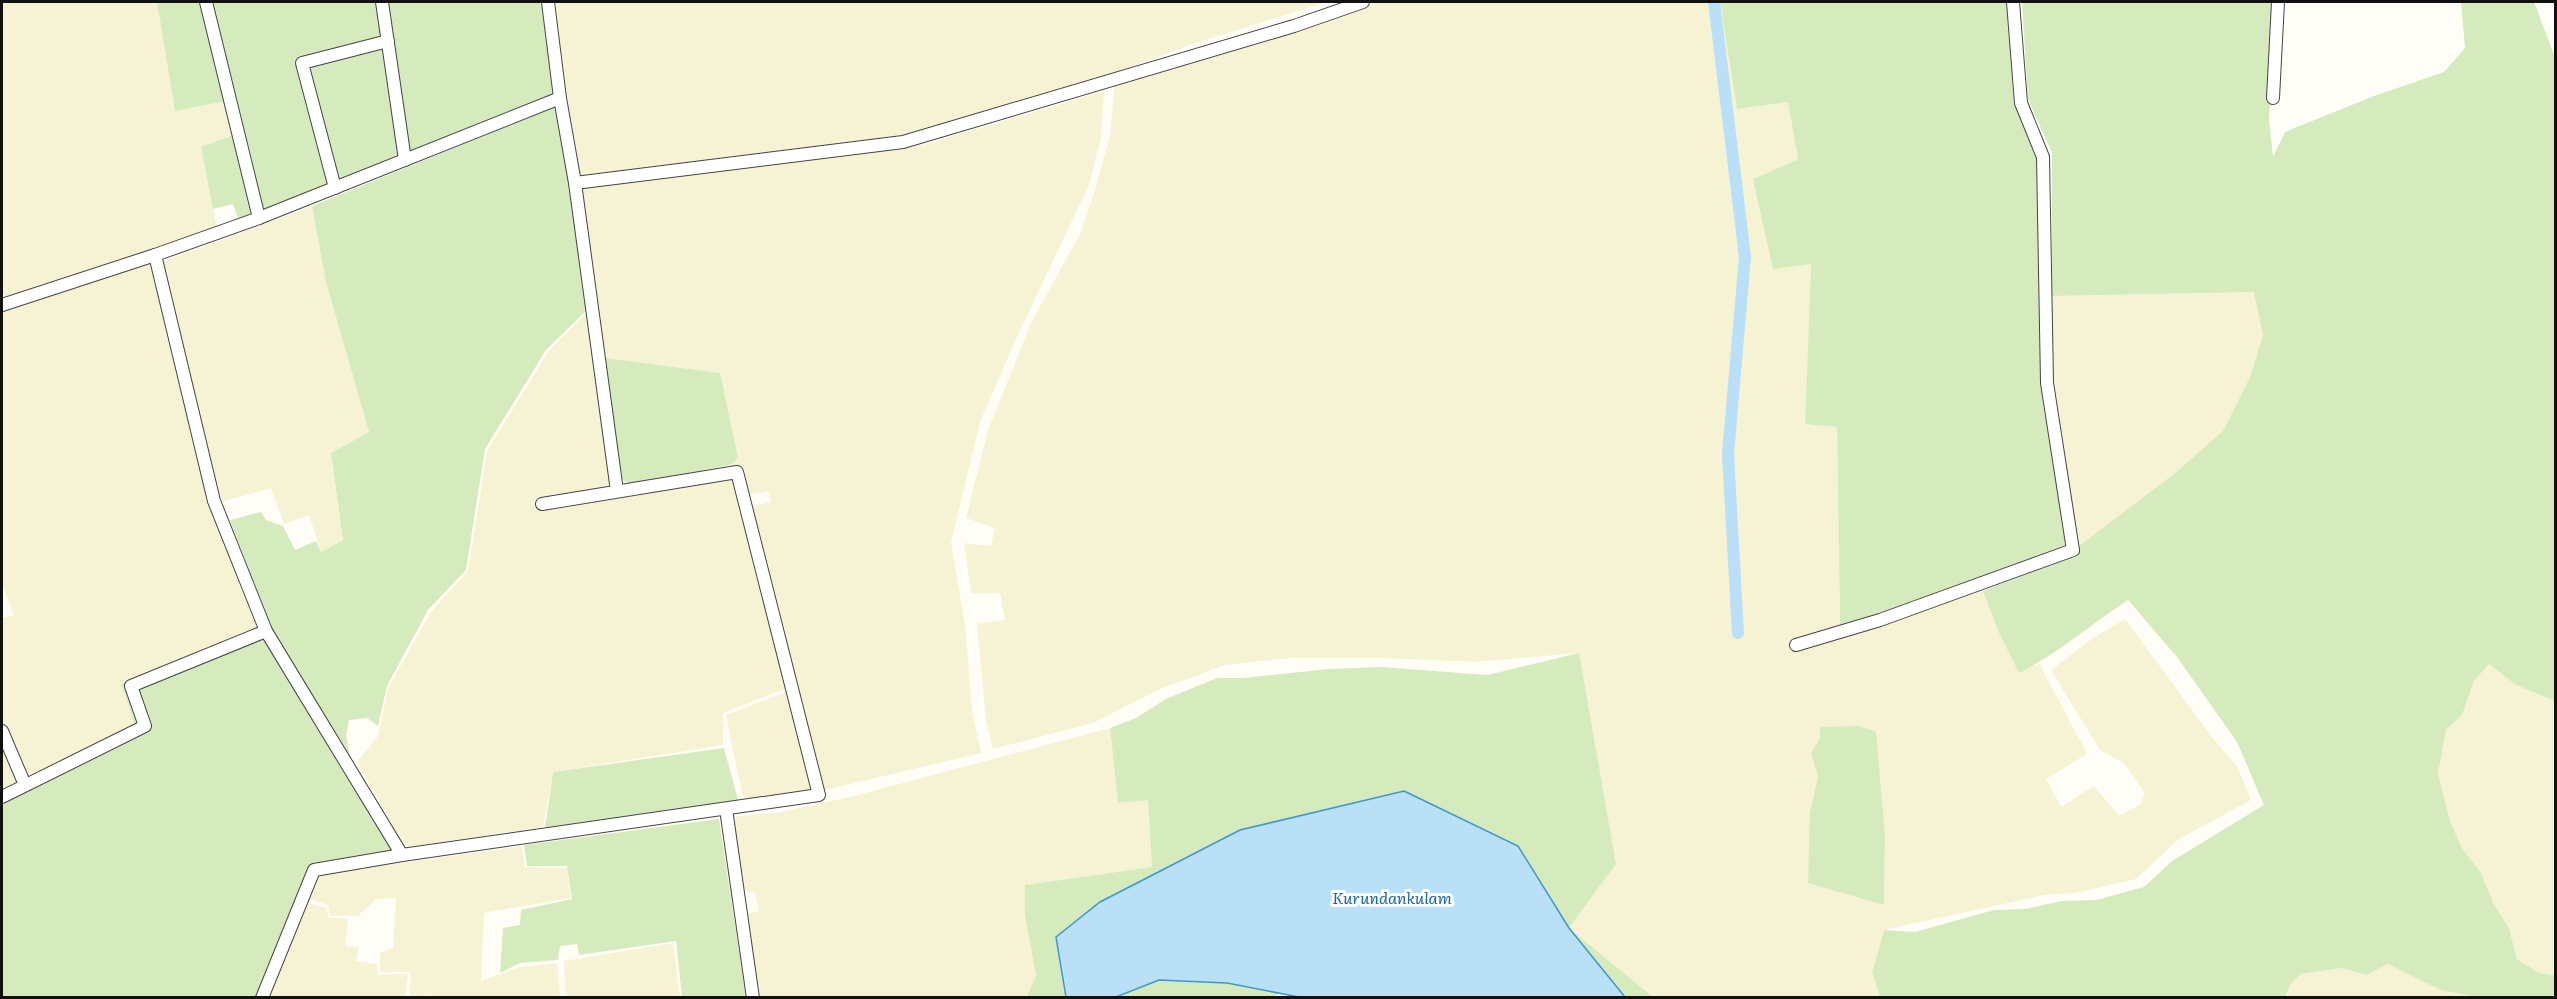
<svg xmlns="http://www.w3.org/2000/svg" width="2557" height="999" viewBox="0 0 2557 999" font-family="Literata,serif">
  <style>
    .farmland { fill: #f6f3d4; fill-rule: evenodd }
    .green { fill: #d5ebbd }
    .water { fill: #b9e0f7; stroke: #3f96cf; stroke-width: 1.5 }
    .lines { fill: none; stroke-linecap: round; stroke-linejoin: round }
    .canal { stroke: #b9e0f7; stroke-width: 12 }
    .street-casing { stroke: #444; stroke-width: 14 }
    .street { stroke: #fff; stroke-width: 12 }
    .labels { text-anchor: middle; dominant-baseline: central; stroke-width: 6; stroke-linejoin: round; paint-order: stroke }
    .water-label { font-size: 16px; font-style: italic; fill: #1768a6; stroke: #fff }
  </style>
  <rect width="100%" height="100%" fill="#fffdf5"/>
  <g class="farmland">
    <polygon points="2,2 157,2 175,111 226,101 236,134 201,147 217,228 2,300"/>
    <polygon points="555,2 1326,2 1196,43 1078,86 904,137 581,177 560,54"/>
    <path d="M1378,2H1720L1737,108L1788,101L1798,159L1753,179L1811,264L1805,424L1837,427L1840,638L1983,591L1999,633L2019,673L2039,663L2087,754L2046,779L2061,807L2094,786L2119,816L2141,804L2145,793L2124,763L2100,750L2051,670L2093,638L2125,619L2212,737L2237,766L2251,800L2179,839L2136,879L2075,893L2044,895L1884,930L1872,973L1879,993L1878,997H1653L1569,928L1616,864L1578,653L1476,662L1381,658H1290L1225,665L1160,689L1093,723L993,749L986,720L977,624L1005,620L1000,593H971L964,543L991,546L995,528L966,518L988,430L1032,321L1080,234L1094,193L1110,136L1115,83ZM1875,732L1885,835L1884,904L1810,812L1818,777L1811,753L1820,738Z"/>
    <polygon points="1104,91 1101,138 1089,185 1015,341 980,422 951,543 965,625 972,711 981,753 821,791 751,507 771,502 768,491 747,495 739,470 730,465 738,458 719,373 605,358 582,186 923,145"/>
    <polygon points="312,206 326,282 369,432 331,453 343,540 321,552 309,515 284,524 271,488 222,502 162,262"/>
    <polygon points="150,262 197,459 219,522 260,626 121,684 135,725 2,791 2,618 14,615 2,583 2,309"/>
    <polygon points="2255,292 2263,335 2250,377 2223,431 2175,473 2079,546 2053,390 2052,296"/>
    <polygon points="587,312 613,496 734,477 787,688 723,713 723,745 553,772 543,827 409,847 398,834 357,762 378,736 388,688 431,612 468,571 487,451 548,352"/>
    <polygon points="2489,664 2516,685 2555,701 2555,975 2539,973 2517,959 2509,928 2494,904 2481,873 2462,848 2450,821 2438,774 2446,730 2462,715 2474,681"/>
    <polygon points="789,691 814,793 744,803 726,715"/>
    <polygon points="1110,728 1118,803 1148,799 1152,867 1025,885 1036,976 1027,997 757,997 745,915 759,911 755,893 743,890 731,817 781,812 854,796"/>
    <polygon points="522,846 525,867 567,868 571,898 484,913 481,981 520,967 557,963 560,997 432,998 431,993 422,995 431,994 430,998 267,998 307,903 327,908 328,917 348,919 345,946 359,947 356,961 377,964 378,975 408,974 405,996 409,996 411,972 380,972 380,953 393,948 396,898 376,899 358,916 330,916 328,905 309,899 320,874"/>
    <polygon points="673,943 680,997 566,997 564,961"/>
    <polygon points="2388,964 2477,997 2285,998 2290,985 2300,974 2342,968 2366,975"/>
  </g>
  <g class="green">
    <polygon points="157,2 544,2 554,94 239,221 233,204 213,209 201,147 236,134 226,101 175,111"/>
    <polygon points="1720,2 2007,2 2015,103 2037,159 2041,381 2064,516 2066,547 1966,586 1840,625 1837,427 1805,424 1811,264 1773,269 1753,179 1798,159 1788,102 1737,109"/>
    <path d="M2022,2H2274L2269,119L2273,157L2285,132L2374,96L2444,72L2465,48L2461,2H2534L2556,60L2555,701L2516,685L2489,664L2474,681L2462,715L2446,730L2438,774L2450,821L2462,848L2481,873L2494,904L2509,928L2517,959L2539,973L2555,975V997H2477L2441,990L2388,964L2366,975L2342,968L2300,974L2290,985L2285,998L1878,997L1879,993L1872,973L1884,930L1915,932L1994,910L2025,909L2062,901L2096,900L2144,887L2172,861L2264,805L2237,742L2177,657L2128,600C2091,624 2059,653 2019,673L1999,633L1983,591L2067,559L2079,546L2175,473L2223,431L2250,377L2263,335L2254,292L2052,296V153L2028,99Z"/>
    <polygon points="555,107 567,157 588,309 546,350 485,449 466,570 428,610 387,686 378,726 367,718 349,720 346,735 351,763 271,628 230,520 261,512 266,520 283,526 295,550 316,541 321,552 343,540 331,453 369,432 326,282 312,206"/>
    <polygon points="605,358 720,373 738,458 730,465 632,484 622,480"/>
    <polygon points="260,626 396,850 310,866 256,997 2,998 2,791 135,725 121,684"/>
    <polygon points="1579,653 1616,864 1569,928 1653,997 1625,997 1569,928 1162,872 1100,902 1056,937 1066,997 1027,997 1036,975 1025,915 1025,885 1152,867 1148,800 1118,803 1110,728 1136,718 1166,699 1217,678 1243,678 1328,669 1382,667 1487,675"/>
    <polygon points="1859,726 1876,732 1885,835 1884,905 1808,883 1810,812 1818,777 1811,753 1820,738 1820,727"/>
    <polygon points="724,748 740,807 545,828 553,772"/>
    <polygon points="719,819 746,997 682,997 676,941 579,955 577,944 560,946 558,960 520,963 500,973 503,928 520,925 521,910 572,899 567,866 527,866 524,845"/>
    <polygon points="1159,980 1227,983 1281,992 1273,998 1116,998"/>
  </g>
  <polygon class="water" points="1404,791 1518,846 1569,928 1625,997 1304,998 1227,983 1159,980 1116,997 1066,997 1056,937 1100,902 1240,830"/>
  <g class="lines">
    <polyline class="canal" points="1714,2 1745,257 1728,454 1738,633"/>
    <g class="street-casing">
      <g id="street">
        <polyline points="206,2 259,218"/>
        <polyline points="382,2 405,160"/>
        <polyline points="548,2 560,98 575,183 617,491"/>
        <polyline points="2273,98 2278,2"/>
        <polyline points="575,183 903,142 1294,26 1363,2"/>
        <polyline points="335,188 302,63 388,41"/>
        <polyline points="2,305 155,255"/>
        <polyline points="1796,645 1880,620 2073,550 2047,383 2043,157 2021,103 2013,2"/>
        <polyline points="2,731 25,785"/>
        <polyline points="2,797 145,726 131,686 266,631"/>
        <polyline points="726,809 753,998"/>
        <polyline points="402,855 266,631 214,501 155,255 259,218 560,98"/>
        <polyline points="262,998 314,870 402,855 819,795 737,472 542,504"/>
      </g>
    </g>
    <use href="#street" class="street"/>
  </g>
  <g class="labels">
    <g class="water-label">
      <text x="1392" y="897">Kurundankulam</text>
    </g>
  </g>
  <rect width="2557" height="999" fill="none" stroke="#111111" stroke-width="6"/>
</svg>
